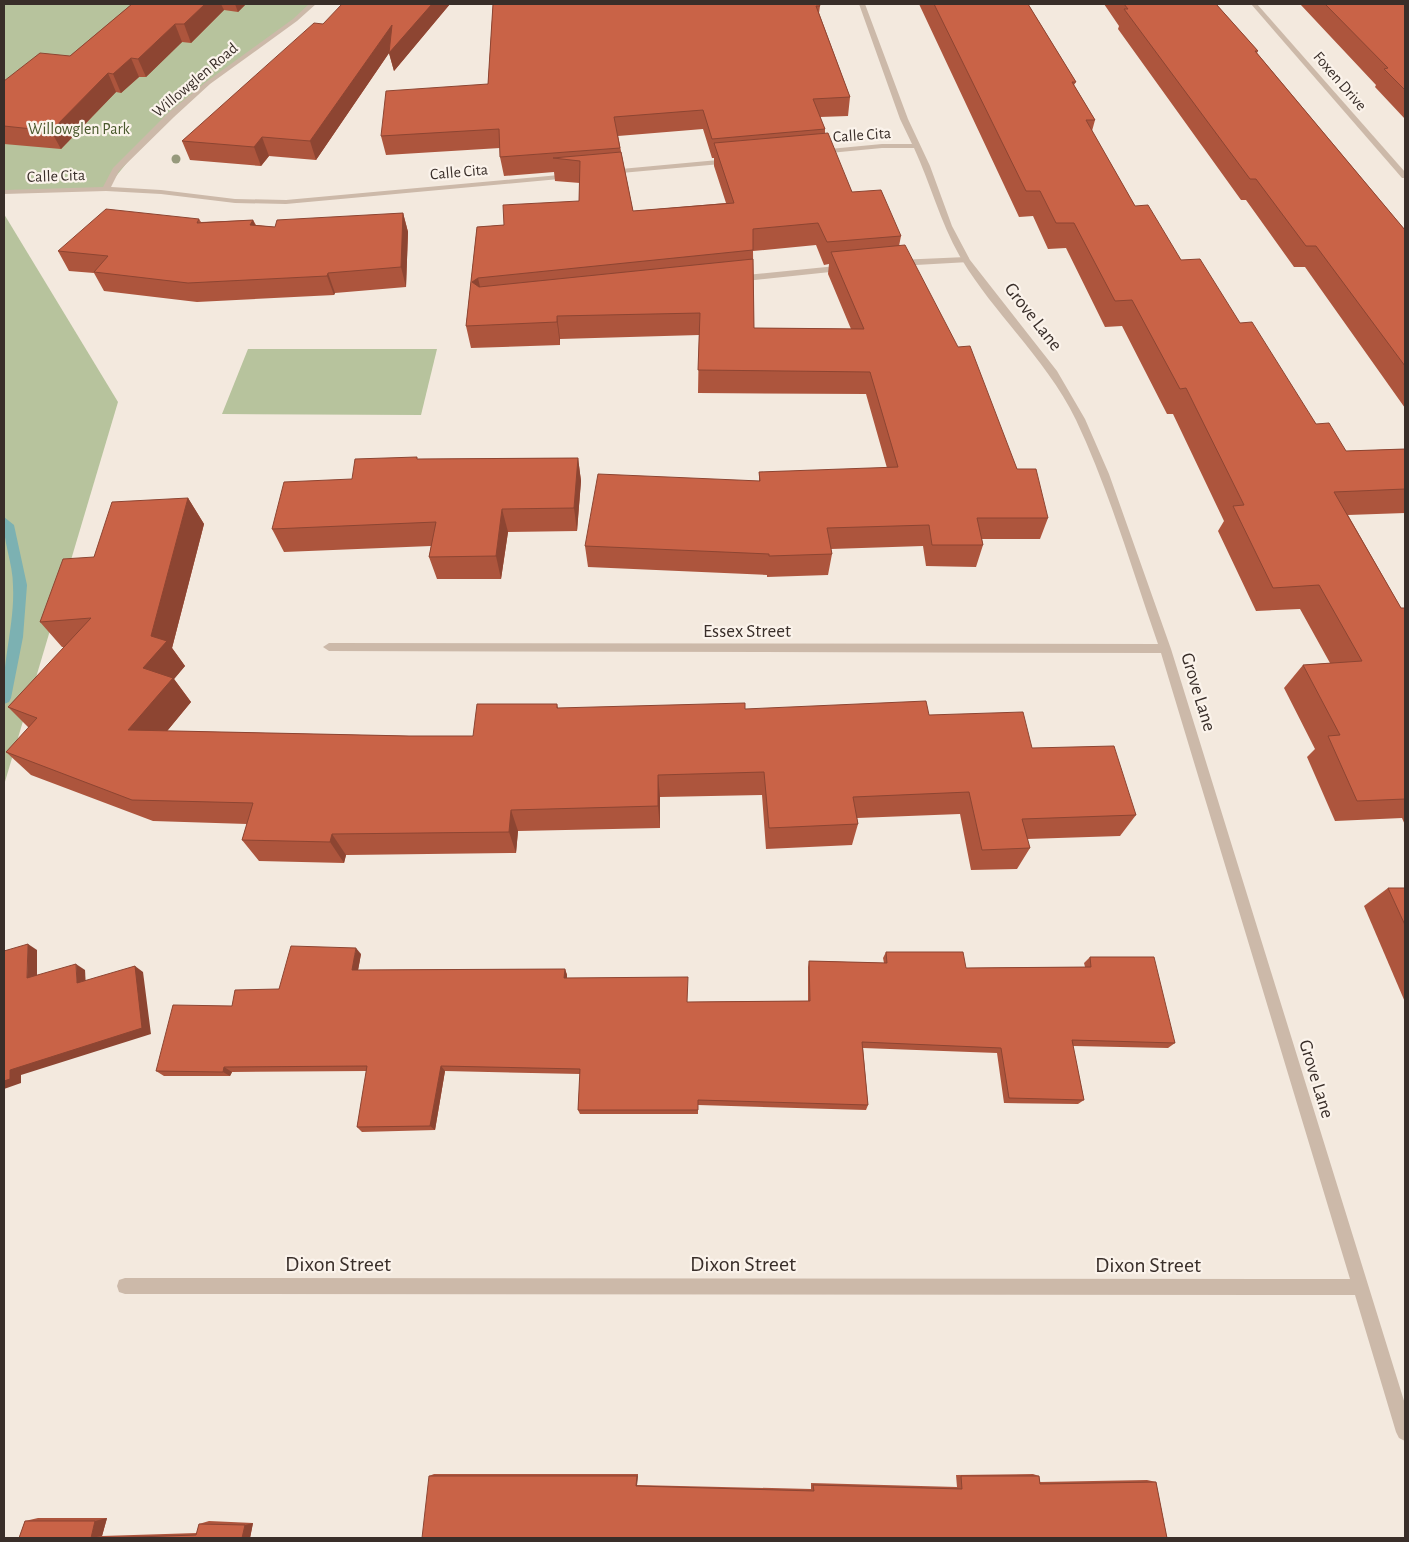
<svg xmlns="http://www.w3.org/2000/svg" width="1409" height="1542" viewBox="0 0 1409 1542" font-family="'Alegreya Sans',sans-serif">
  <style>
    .green { fill: #b7c39d }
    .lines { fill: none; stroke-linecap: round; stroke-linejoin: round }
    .stream { fill: #7cb1b2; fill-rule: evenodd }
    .lane { fill: #ccb9a9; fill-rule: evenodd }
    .street { fill: #ccb9a9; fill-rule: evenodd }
    .tree { fill: #96997c }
    .wall { fill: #ad553d; fill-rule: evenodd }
    .shaded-wall { fill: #8d4532 }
    .building { fill: #c96347; stroke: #8d4532 }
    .labels { text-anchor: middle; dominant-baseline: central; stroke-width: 4.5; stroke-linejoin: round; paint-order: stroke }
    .far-street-label { font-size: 16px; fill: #392e29; stroke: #fbf3eb }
    .far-park-label { font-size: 16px; fill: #49582c; stroke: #fbf3eb }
    .street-label { font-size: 19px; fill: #392e29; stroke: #fbf3eb }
    .near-street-label { font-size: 22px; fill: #392e29; stroke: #fbf3eb }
  </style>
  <rect width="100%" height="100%" fill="#f3e9de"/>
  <g class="green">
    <path d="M4,4H313C280,32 243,55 209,82C170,112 136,150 106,189L4,192Z"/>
    <polygon points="4,214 118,402 4,785"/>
    <polygon points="248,349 437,349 421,415 222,414"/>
  </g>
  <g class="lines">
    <path class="stream" d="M4,517L14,525L27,585L23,637L11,698L9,702L4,704C1,664 15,625 13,586C13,562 2,541 4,517Z"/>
    <g class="lane">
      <polygon points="966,257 969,258 969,262 898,266 894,263 898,260"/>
      <polygon points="846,265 850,268 849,270 736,282 732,279 736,276"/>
    </g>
    <g class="street">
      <polygon points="309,4 316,4 297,21 210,84 174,117 119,171 111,187 161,190 235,199 286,200 570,174 574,176 570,178 286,204 235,203 161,194 106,191 4,194 4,190 103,187 113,168 168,113 206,82 293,19"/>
      <path d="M859,4H865L908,119L930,166L952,226L970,260L1057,371L1085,419L1109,474L1171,649L1405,1404V1441L1399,1438L1396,1432L1355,1295L125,1294L119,1292L117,1286L119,1280L125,1278L1350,1279L1161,653L329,651L323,647L329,643L1158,644C1132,570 1110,492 1076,420C1047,360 996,316 962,260C941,225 931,185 914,148H882L819,154L815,152L819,150L882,144H912L900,119Z"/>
      <polygon points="1251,4 1257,4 1405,172 1405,178 1402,178"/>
      <polygon points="729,159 732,159 732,163 610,174 606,172 610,170"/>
    </g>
  </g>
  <circle class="tree" cx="176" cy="159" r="4.5"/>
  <g class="wall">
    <polygon points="132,4 246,4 238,12 224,10 191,43 182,42 146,77 139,77 121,93 116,92 61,149 4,144 4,81 70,56"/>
    <polygon points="450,4 394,71 389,53 316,160 269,156 261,166 190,160 182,141 323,24"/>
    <path d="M493,4L820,6L819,13L850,97L848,116L820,117L825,129V133L852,192L901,236L899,246L1017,469L1048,518L1040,539H982L983,545L976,567L926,566L923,546L831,549L832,554L828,575L767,577V575L588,567L585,546L759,481V472L887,468L866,394L698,393L699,335L560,339V345L471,348L466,326L477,227L504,225L579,201L580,183L555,181L554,172L504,176L500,157V148L386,155L381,136L488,84ZM703,129L712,158H714V166L726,203L633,211L618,136ZM816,245L824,265L829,264L828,274L851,329L754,328L753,251Z"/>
    <polygon points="919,4 1028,4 1076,82 1074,85 1095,120 1092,131 1135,206 1181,260 1240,323 1316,424 1346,451 1405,449 1405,513 1348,515 1401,608 1405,608 1405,825 1402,818 1335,821 1307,757 1315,749 1284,688 1303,665 1330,663 1300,609 1256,611 1218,531 1224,521 1173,414 1167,414 1122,326 1105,327 1066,248 1048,249 1033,216 1019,217"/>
    <polygon points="1104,4 1216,4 1258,51 1257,53 1405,230 1405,408 1305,267 1294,267 1246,200 1241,200 1118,29 1119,26"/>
    <polygon points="1300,4 1405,4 1405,119 1375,87 1376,85"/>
    <polygon points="403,213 408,232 406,287 335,293 334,295 197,302 104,291 94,273 69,271 58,251 199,219 201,222 253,220 256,225 275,227"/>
    <polygon points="578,458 581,481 577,531 508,532 501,579 437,579 429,557 431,546 284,552 272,529 352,479 418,459"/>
    <polygon points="188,498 204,524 172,648 185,666 174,679 191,702 167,731 409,736 473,736 557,704 558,708 745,709 929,715 1032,748 1136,815 1120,836 1027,839 1030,848 1017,869 971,870 960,814 857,818 858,824 852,845 766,849 762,795 660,797 660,828 518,831 516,853 346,855 344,863 259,861 242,840 247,824 153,821 31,775 6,752 29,728 8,707 65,647 62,647 40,622 94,557"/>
    <polygon points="1388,888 1405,888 1405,1002 1364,906"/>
    <polygon points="886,952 966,968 1085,967 1084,963 1090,957 1175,1043 1168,1048 1073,1046 1084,1100 1078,1104 1004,1103 997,1053 863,1048 868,1105 866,1110 698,1105 698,1114 580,1114 578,1110 580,1074 445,1071 435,1130 362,1132 357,1127 367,1071 232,1072 230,1076 164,1076 156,1071 232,1006 279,989 361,954 358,970 565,969 567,975 567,978 688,1002 808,1001 808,967 809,961 884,963 883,958"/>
    <polygon points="434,1474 638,1474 637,1485 811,1489 811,1483 957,1487 956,1475 1033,1474 1039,1476 1040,1482 1147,1480 1156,1482 1167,1538 429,1476"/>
    <polygon points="38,1518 107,1518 102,1536 197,1533 199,1524 209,1521 253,1523 250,1538 19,1538 25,1521"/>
  </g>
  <g class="shaded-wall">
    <polygon points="205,4 221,4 224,10 191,43 184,24"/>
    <polygon points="235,4 246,4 238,12"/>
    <polygon points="432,4 450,4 394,71 389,53 316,160 310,141 392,25"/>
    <polygon points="175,24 182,42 146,77 138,59"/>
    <polygon points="131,58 139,77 121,93 113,74"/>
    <polygon points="108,73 116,92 61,149 51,131"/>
    <polygon points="262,137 269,156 261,166 254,147"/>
    <polygon points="403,213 408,232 406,287 401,267"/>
    <polygon points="253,220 261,239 250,225"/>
    <polygon points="328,273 335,293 334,295 327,276"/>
    <polygon points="478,278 483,300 472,282"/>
    <polygon points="557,316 560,339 560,345 557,322"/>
    <polygon points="578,458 581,481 577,531 574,508"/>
    <polygon points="188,498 204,524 172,648 185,666 174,679 191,702 149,753 128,730 151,636"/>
    <polygon points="502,509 508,532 501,579 496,556"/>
    <polygon points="658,775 660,797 660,828 658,806"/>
    <polygon points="511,810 518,831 516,853 509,832"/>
    <polygon points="332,834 346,855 344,863 330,842"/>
    <polygon points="28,944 37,950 37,984 27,978"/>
    <polygon points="356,948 361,954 357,976 352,970"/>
    <polygon points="76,964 85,970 86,988 77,983"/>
    <polygon points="135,966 143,972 151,1034 21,1075 21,1083 4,1089 4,1081 10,1070"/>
    <polygon points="565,969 567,975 567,984 564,978"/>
    <polygon points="441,1066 445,1071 435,1130 430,1126"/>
    <polygon points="224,1067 232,1072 230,1076 223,1072"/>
    <polygon points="638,1474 637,1485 636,1486 637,1476"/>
    <polygon points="107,1518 102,1536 91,1538 95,1521"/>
    <polygon points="253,1523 250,1538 242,1538 245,1525"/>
  </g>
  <g class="building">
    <polygon points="132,4 205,4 184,24 175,24 138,59 131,58 113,74 108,73 51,131 4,126 4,81 40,53 70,56"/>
    <polygon points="342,4 432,4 389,53 392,25 310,141 262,137 254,147 182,141 314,23 323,24"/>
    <polygon points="493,4 819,4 820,6 816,6 850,97 813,99 825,129 712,139 703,110 614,117 620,148 500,157 499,129 381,136 386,91 488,84"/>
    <polygon points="934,4 1028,4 1076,82 1072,82 1095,120 1086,120 1135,206 1148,205 1181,260 1200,259 1240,323 1252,322 1316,424 1329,423 1346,451 1405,449 1405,489 1334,492 1401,608 1405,608 1405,799 1357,801 1328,736 1340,735 1303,665 1362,661 1319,585 1273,588 1233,506 1244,505 1186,388 1180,389 1132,300 1115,301 1074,223 1056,223 1040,191 1026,191"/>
    <polygon points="1124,4 1216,4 1258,51 1255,51 1405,230 1405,366 1316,246 1306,246 1256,179 1250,179 1124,9 1128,9"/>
    <polygon points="1325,4 1405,4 1405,90 1384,69 1388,68"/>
    <polygon points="828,133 852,192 881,190 901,236 827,242 818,223 753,229 753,250 478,278 472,282 479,287 753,259 754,328 864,329 831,252 905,245 958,347 970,346 1017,469 1036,469 1048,518 977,518 983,545 932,545 929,525 827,528 832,554 769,556 769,554 585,546 598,474 760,481 759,472 898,467 870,372 698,370 700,313 557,316 557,322 466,326 477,227 504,225 503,205 579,201 580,161 553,158 621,152 633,211 734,203 714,143"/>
    <polygon points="106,209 199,219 197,223 253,220 250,225 275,227 277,220 403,213 401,267 328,273 327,276 188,283 94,272 108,256 58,251"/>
    <polygon points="417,457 417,459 578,458 574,508 502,509 496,556 429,557 436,522 272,529 284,482 352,479 355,459"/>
    <polygon points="188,498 151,636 167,641 143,668 173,678 128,730 409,736 473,736 477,704 557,704 557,708 745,703 745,709 926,701 929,715 1023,712 1032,748 1114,746 1136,815 1022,819 1030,848 982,850 969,792 853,797 858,824 769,828 764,772 658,775 658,806 511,810 509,832 332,834 330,842 242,840 253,803 132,800 6,752 37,718 8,707 91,618 40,622 63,559 94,557 112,502"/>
    <polygon points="1388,888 1405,888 1405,925"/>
    <polygon points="28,944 27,978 76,964 77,983 135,966 142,1028 10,1070 10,1079 4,1081 4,951"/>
    <polygon points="291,946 356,948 352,970 565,969 564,978 688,977 687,1002 810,1001 809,961 887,963 886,952 963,952 966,968 1091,967 1090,957 1154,957 1175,1043 1072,1040 1084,1100 1009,1098 1001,1048 862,1042 868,1105 698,1100 698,1110 578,1110 580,1069 441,1066 430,1126 357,1127 367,1066 224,1067 223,1072 156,1071 173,1005 232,1006 235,990 279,989"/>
    <polygon points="429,1476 637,1476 636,1486 814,1491 813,1485 962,1489 961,1476 1039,1476 1040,1484 1156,1482 1167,1538 422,1538"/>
    <polygon points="25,1521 95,1521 91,1538 19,1538"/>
    <polygon points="199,1524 245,1525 242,1538 107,1538 196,1535"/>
  </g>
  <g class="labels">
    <g class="far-street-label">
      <text transform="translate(195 80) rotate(-40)">Willowglen Road</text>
      <text transform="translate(1340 81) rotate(49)">Foxen Drive</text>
      <text transform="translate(862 135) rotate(-4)">Calle Cita</text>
      <text transform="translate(459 172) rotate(-5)">Calle Cita</text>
      <text transform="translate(56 176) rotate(-2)">Calle Cita</text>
    </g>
    <g class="far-park-label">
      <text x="79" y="129">Willowglen Park</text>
    </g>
    <g class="street-label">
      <text transform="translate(1033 317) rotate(52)">Grove Lane</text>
      <text x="747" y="631">Essex Street</text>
      <text transform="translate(1198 692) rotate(73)">Grove Lane</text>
      <text transform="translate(1316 1079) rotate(73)">Grove Lane</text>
    </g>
    <g class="near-street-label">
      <text x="338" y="1264">Dixon Street</text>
      <text x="743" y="1264">Dixon Street</text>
      <text x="1148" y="1265">Dixon Street</text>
    </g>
  </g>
  <rect width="1409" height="1542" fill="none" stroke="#392e29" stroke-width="10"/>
</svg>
